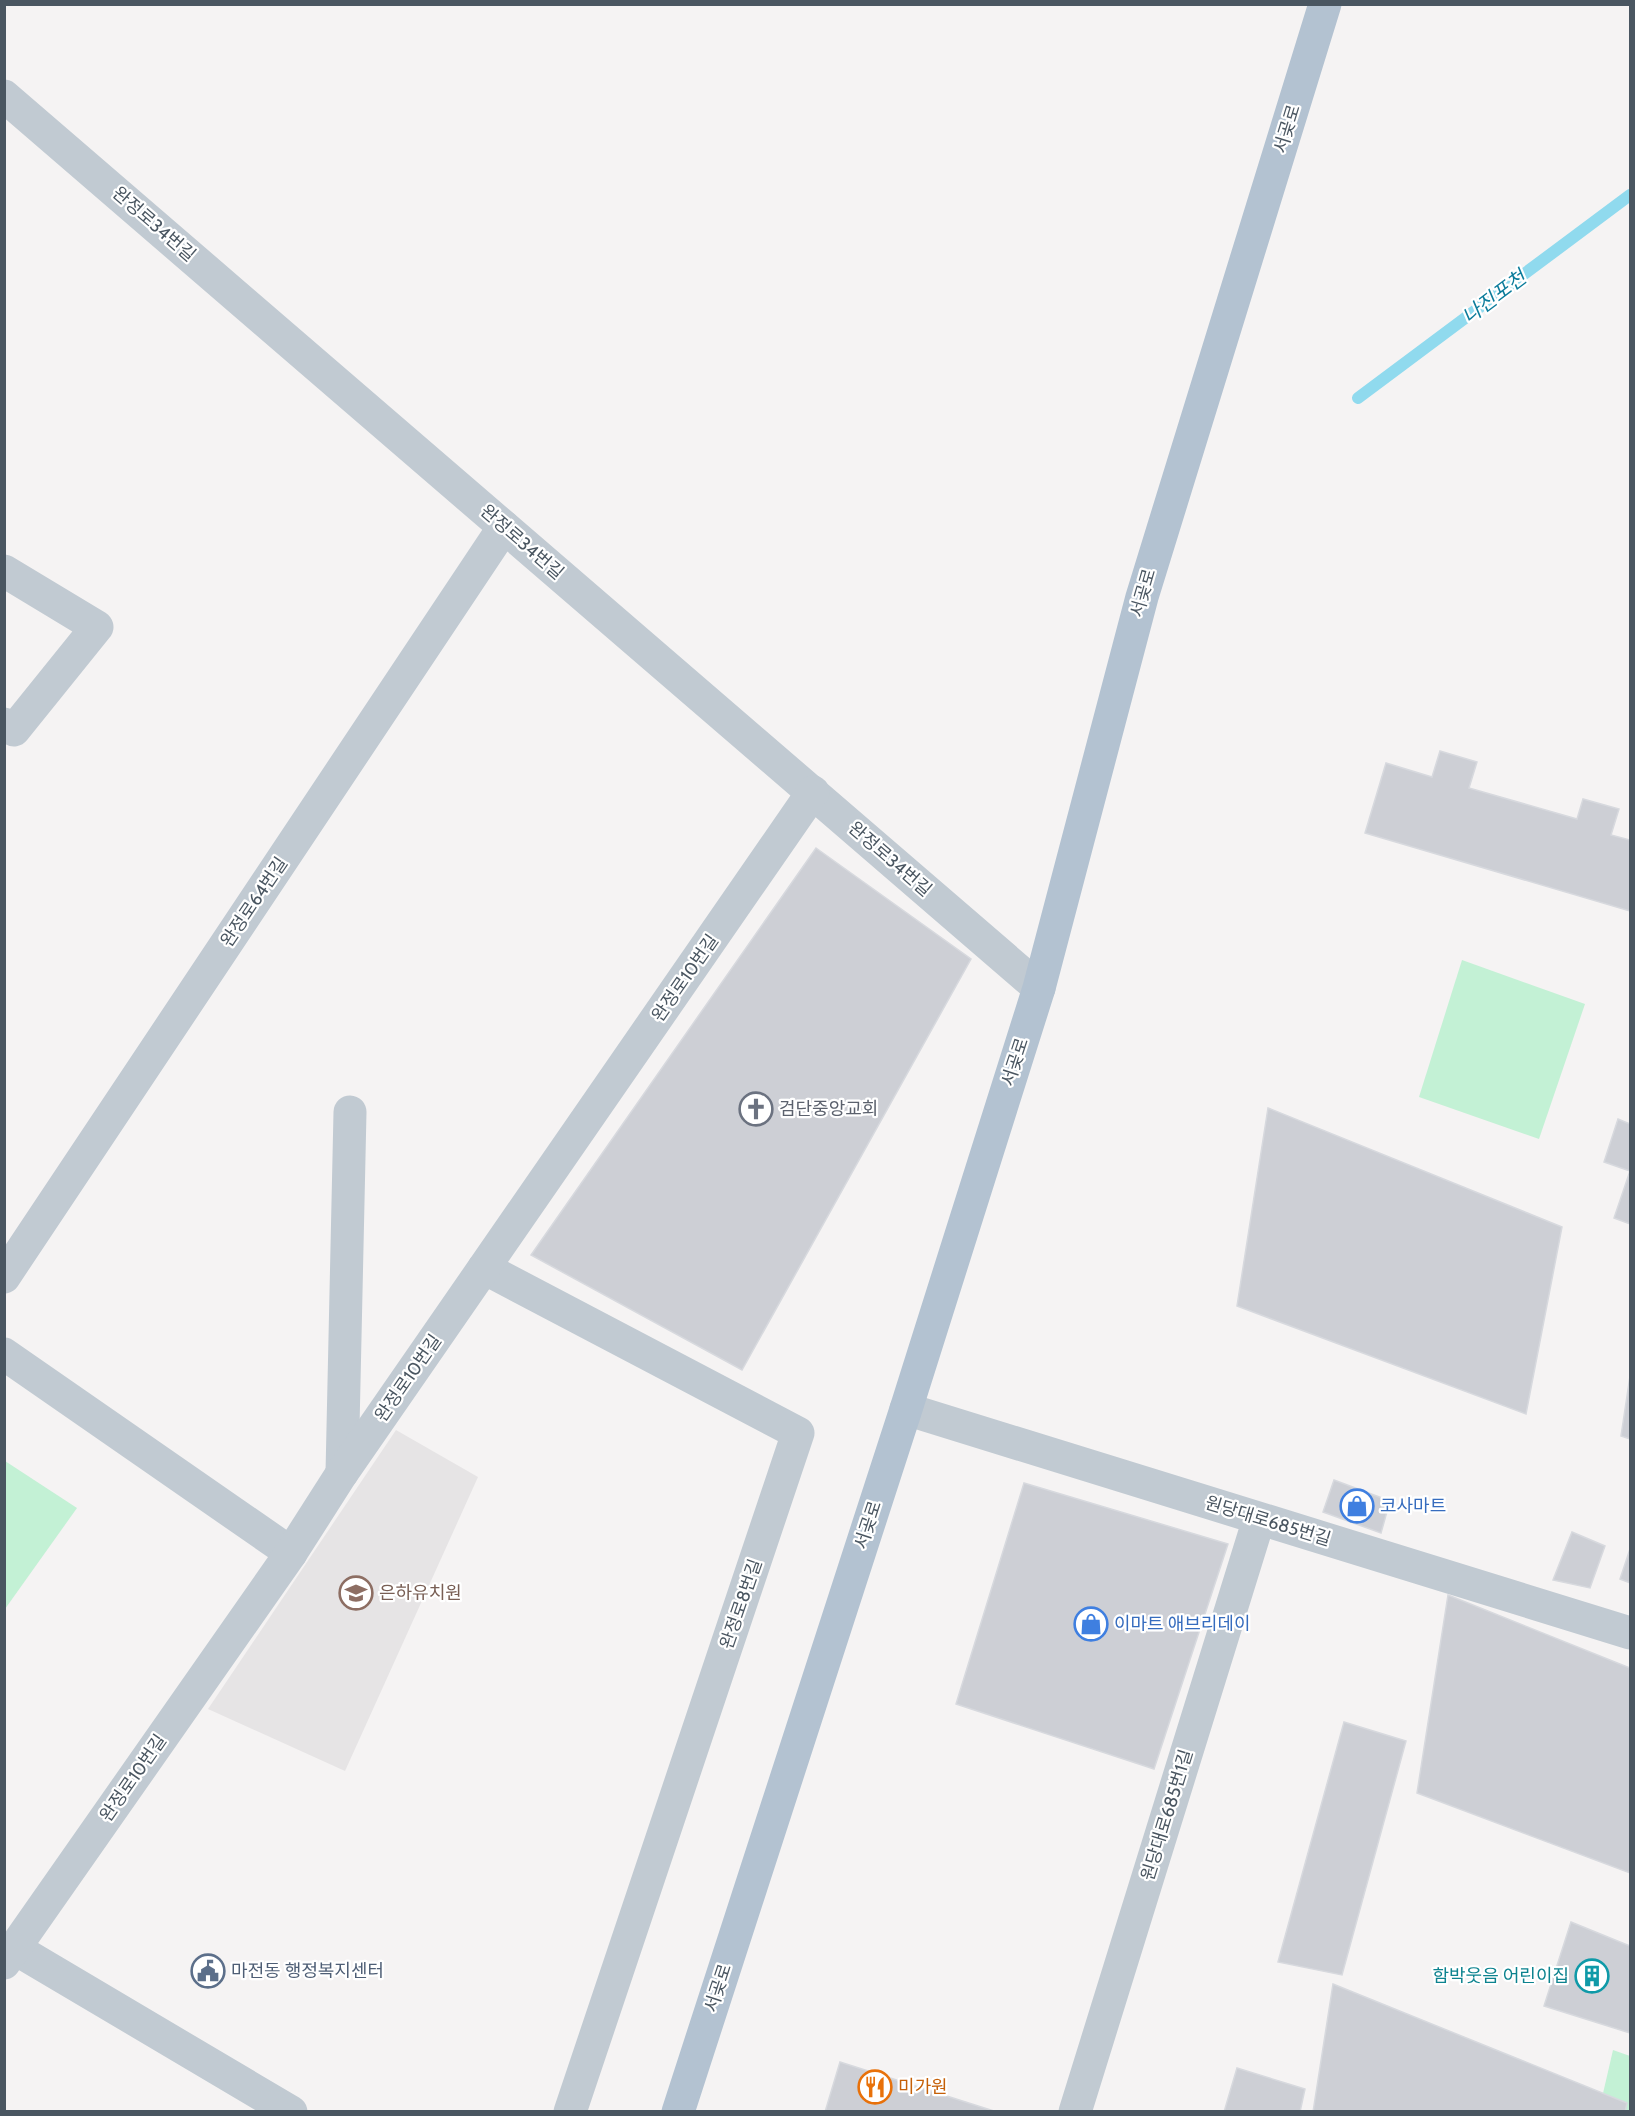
<svg xmlns="http://www.w3.org/2000/svg" width="1635" height="2116" viewBox="0 0 1635 2116" font-family="Cabin,'Noto Sans KR',sans-serif">
  <style>
    .education { fill: #e6e4e5 }
    .green { fill: #c3f1d5 }
    .lines { fill: none; stroke-linecap: round; stroke-linejoin: round }
    .stream { stroke: #90daee; stroke-width: 12 }
    .building { fill: #cdcfd5; stroke: #d7d9de; stroke-width: 1.5 }
    .minor { stroke: #c1cad2; stroke-width: 33 }
    .major { stroke: #b3c2d1; stroke-width: 33 }
    .labels { text-anchor: middle; dominant-baseline: central; stroke-width: 4.5; stroke-linejoin: round; paint-order: stroke }
    .street-label { font-size: 18px; fill: #4a5661; stroke: #fff }
    .worship-label { font-size: 18px; fill: #5b616d; stroke: #fff; text-anchor: start }
    .shop-label { font-size: 18px; fill: #366cbe; stroke: #fff; text-anchor: start }
    .education-label { font-size: 18px; fill: #785e54; stroke: #fff; text-anchor: start }
    .service-label { font-size: 18px; fill: #4e5e75; stroke: #fff; text-anchor: start }
    .culture-label { font-size: 18px; fill: #0d838f; stroke: #fff; text-anchor: end }
    .food-label { font-size: 18px; fill: #c56008; stroke: #fff; text-anchor: start }
    .water-label { font-size: 20px; font-style: italic; fill: #0c7c9b; stroke: #fff }
  </style>
  <rect width="100%" height="100%" fill="#f5f3f3"/>
  <polygon class="education" points="396,1430 478,1477 345,1771 208,1709"/>
  <g class="green">
    <polygon points="1462,960 1585,1004 1539,1139 1419,1097"/>
    <polygon points="5,1461 77,1508 5,1609"/>
    <polygon points="1613,2050 1630,2056 1630,2111 1601,2102"/>
  </g>
  <g class="lines">
    <polyline class="stream" points="1358,398 1630,195"/>
  </g>
  <g class="building">
    <polygon points="1440,751 1477,762 1469,788 1577,819 1583,799 1619,809 1611,835 1630,840 1630,911 1365,833 1386,763 1432,777"/>
    <polygon points="816,848 971,959 742,1370 531,1255"/>
    <polygon points="1268,1108 1562,1227 1526,1414 1237,1306"/>
    <polygon points="1618,1119 1630,1124 1630,1224 1614,1218 1630,1171 1604,1162"/>
    <polygon points="1630,1376 1630,1439 1621,1436"/>
    <polygon points="1334,1480 1390,1501 1381,1533 1323,1512"/>
    <polygon points="1024,1483 1228,1544 1154,1769 956,1704"/>
    <polygon points="1572,1532 1605,1546 1590,1588 1553,1580"/>
    <polygon points="1630,1549 1630,1583 1620,1579"/>
    <polygon points="1448,1595 1630,1668 1630,1873 1417,1793"/>
    <polygon points="1344,1722 1406,1741 1342,1975 1278,1962"/>
    <polygon points="1571,1922 1630,1946 1630,2033 1544,2006"/>
    <polygon points="1333,1984 1627,2103 1625,2112 1313,2112"/>
    <polygon points="840,2062 997,2112 825,2112"/>
    <polygon points="1237,2068 1305,2089 1300,2112 1224,2112"/>
  </g>
  <g class="lines">
    <g class="minor">
      <polyline points="4,96 1039,988"/>
      <polyline points="4,571 97,627 14,730 4,724"/>
      <polyline points="484,1268 798,1433 570,2112"/>
      <polyline points="4,1277 504,527"/>
      <polyline points="4,1354 291,1553"/>
      <polyline points="906,1409 1630,1633"/>
      <polyline points="342,1473 350,1112"/>
      <polyline points="14,1948 291,2112"/>
      <polyline points="4,1963 291,1553 342,1473 813,792"/>
      <polyline points="1075,2112 1259,1519"/>
    </g>
    <polyline class="major" points="678,2112 906,1409 1039,988 1142,597 1325,4"/>
  </g>
  <defs>
    <g id="church-ring" transform="scale(1.725)"><circle r="9.5" fill="#fff" stroke="#6b7280" stroke-width="1.5"/><path d="M-1.2-6h2.4v3.5h3.3v2.4h-3.3V6h-2.4V-.1h-3.3v-2.4h3.3Z" fill="#6b7280"/></g>
    <g id="shop-ring" transform="scale(1.725)"><circle r="9.5" fill="#fff" stroke="#3f7fe0" stroke-width="1.5"/><path d="M-5-2.5h2.3a2.7 3.5 0 0 1 5.4 0H5L5.5 6h-11ZM-1.5-2.5h3a1.5 2.3 0 0 0-3 0Z" fill="#3f7fe0"/></g>
    <g id="school-ring" transform="scale(1.725)"><circle r="9.5" fill="#fff" stroke="#8d6e63" stroke-width="1.5"/><path d="M0-5L7-2L0 1L-7-2ZM-4 1L0 2.5L4 1V4Q0 6-4 4Z" fill="#8d6e63"/></g>
    <g id="civic-ring" transform="scale(1.725)"><circle r="9.5" fill="#fff" stroke="#5c6f8a" stroke-width="1.5"/><path d="M-.6-6.5H3V-4.5H.6V-3L4-1V1h2V6H-6V1h2V-1L-.6-3ZM-1.2 2.5V6h2.4V2.5Z" fill="#5c6f8a"/></g>
    <g id="building-ring" transform="scale(1.725)"><circle r="9.5" fill="#fff" stroke="#0f9aa8" stroke-width="1.5"/><path d="M-4-6H4V6H1V3H-1V6H-4ZM-2.5-4.3h1.7v1.8h-1.7ZM.8-4.3h1.7v1.8H.8ZM-2.5-1h1.7V.8h-1.7ZM.8-1h1.7V.8H.8Z" fill="#0f9aa8"/></g>
    <g id="restaurant-ring" transform="scale(1.725)"><circle r="9.5" fill="#fff" stroke="#e8710a" stroke-width="1.5"/><path d="M-5-6h1v4h1v-4h1v4h1v-4h1v5L-1.5 .5V6h-2V.5L-5-1ZM5-6V6H3V1.5H1.5Q1.5-4 5-6Z" fill="#e8710a"/></g>
  </defs>
  <g fill-rule="evenodd">
    <use href="#church-ring" x="756" y="1109"/>
    <use href="#shop-ring" x="1357" y="1506"/>
    <use href="#school-ring" x="356" y="1593"/>
    <use href="#shop-ring" x="1091" y="1624"/>
    <use href="#civic-ring" x="208" y="1971"/>
    <use href="#building-ring" x="1592" y="1976"/>
    <use href="#restaurant-ring" x="875" y="2087"/>
  </g>
  <g class="labels">
    <g class="street-label">
      <text transform="translate(1287 129) rotate(-73)">서곶로</text>
      <text transform="translate(154 224) rotate(41)">완정로34번길</text>
      <text transform="translate(522 542) rotate(41)">완정로34번길</text>
      <text transform="translate(1143 593) rotate(-74)">서곶로</text>
      <text transform="translate(890 859) rotate(41)">완정로34번길</text>
      <text transform="translate(254 902) rotate(-56)">완정로64번길</text>
      <text transform="translate(685 978) rotate(-55)">완정로10번길</text>
      <text transform="translate(1015 1062) rotate(-72)">서곶로</text>
      <text transform="translate(408 1378) rotate(-55)">완정로10번길</text>
      <text transform="translate(1268 1521) rotate(17)">원당대로685번길</text>
      <text transform="translate(868 1525) rotate(-72)">서곶로</text>
      <text transform="translate(741 1604) rotate(-71)">완정로8번길</text>
      <text transform="translate(133 1778) rotate(-55)">완정로10번길</text>
      <text transform="translate(1167 1815) rotate(-73)">원당대로685번1길</text>
      <text transform="translate(718 1988) rotate(-72)">서곶로</text>
    </g>
    <g class="worship-label">
      <text x="779" y="1109">검단중앙교회</text>
    </g>
    <g class="shop-label">
      <text x="1380" y="1506">코사마트</text>
      <text x="1114" y="1624">이마트 애브리데이</text>
    </g>
    <g class="education-label">
      <text x="379" y="1593">은하유치원</text>
    </g>
    <g class="service-label">
      <text x="231" y="1971">마전동 행정복지센터</text>
    </g>
    <g class="culture-label">
      <text x="1569" y="1976">함박웃음 어린이집</text>
    </g>
    <g class="food-label">
      <text x="898" y="2087">미가원</text>
    </g>
    <g class="water-label">
      <text transform="translate(1494 297) rotate(-37)">나진포천</text>
    </g>
  </g>
  <rect width="1635" height="2116" fill="none" stroke="#4a5661" stroke-width="12"/>
</svg>
